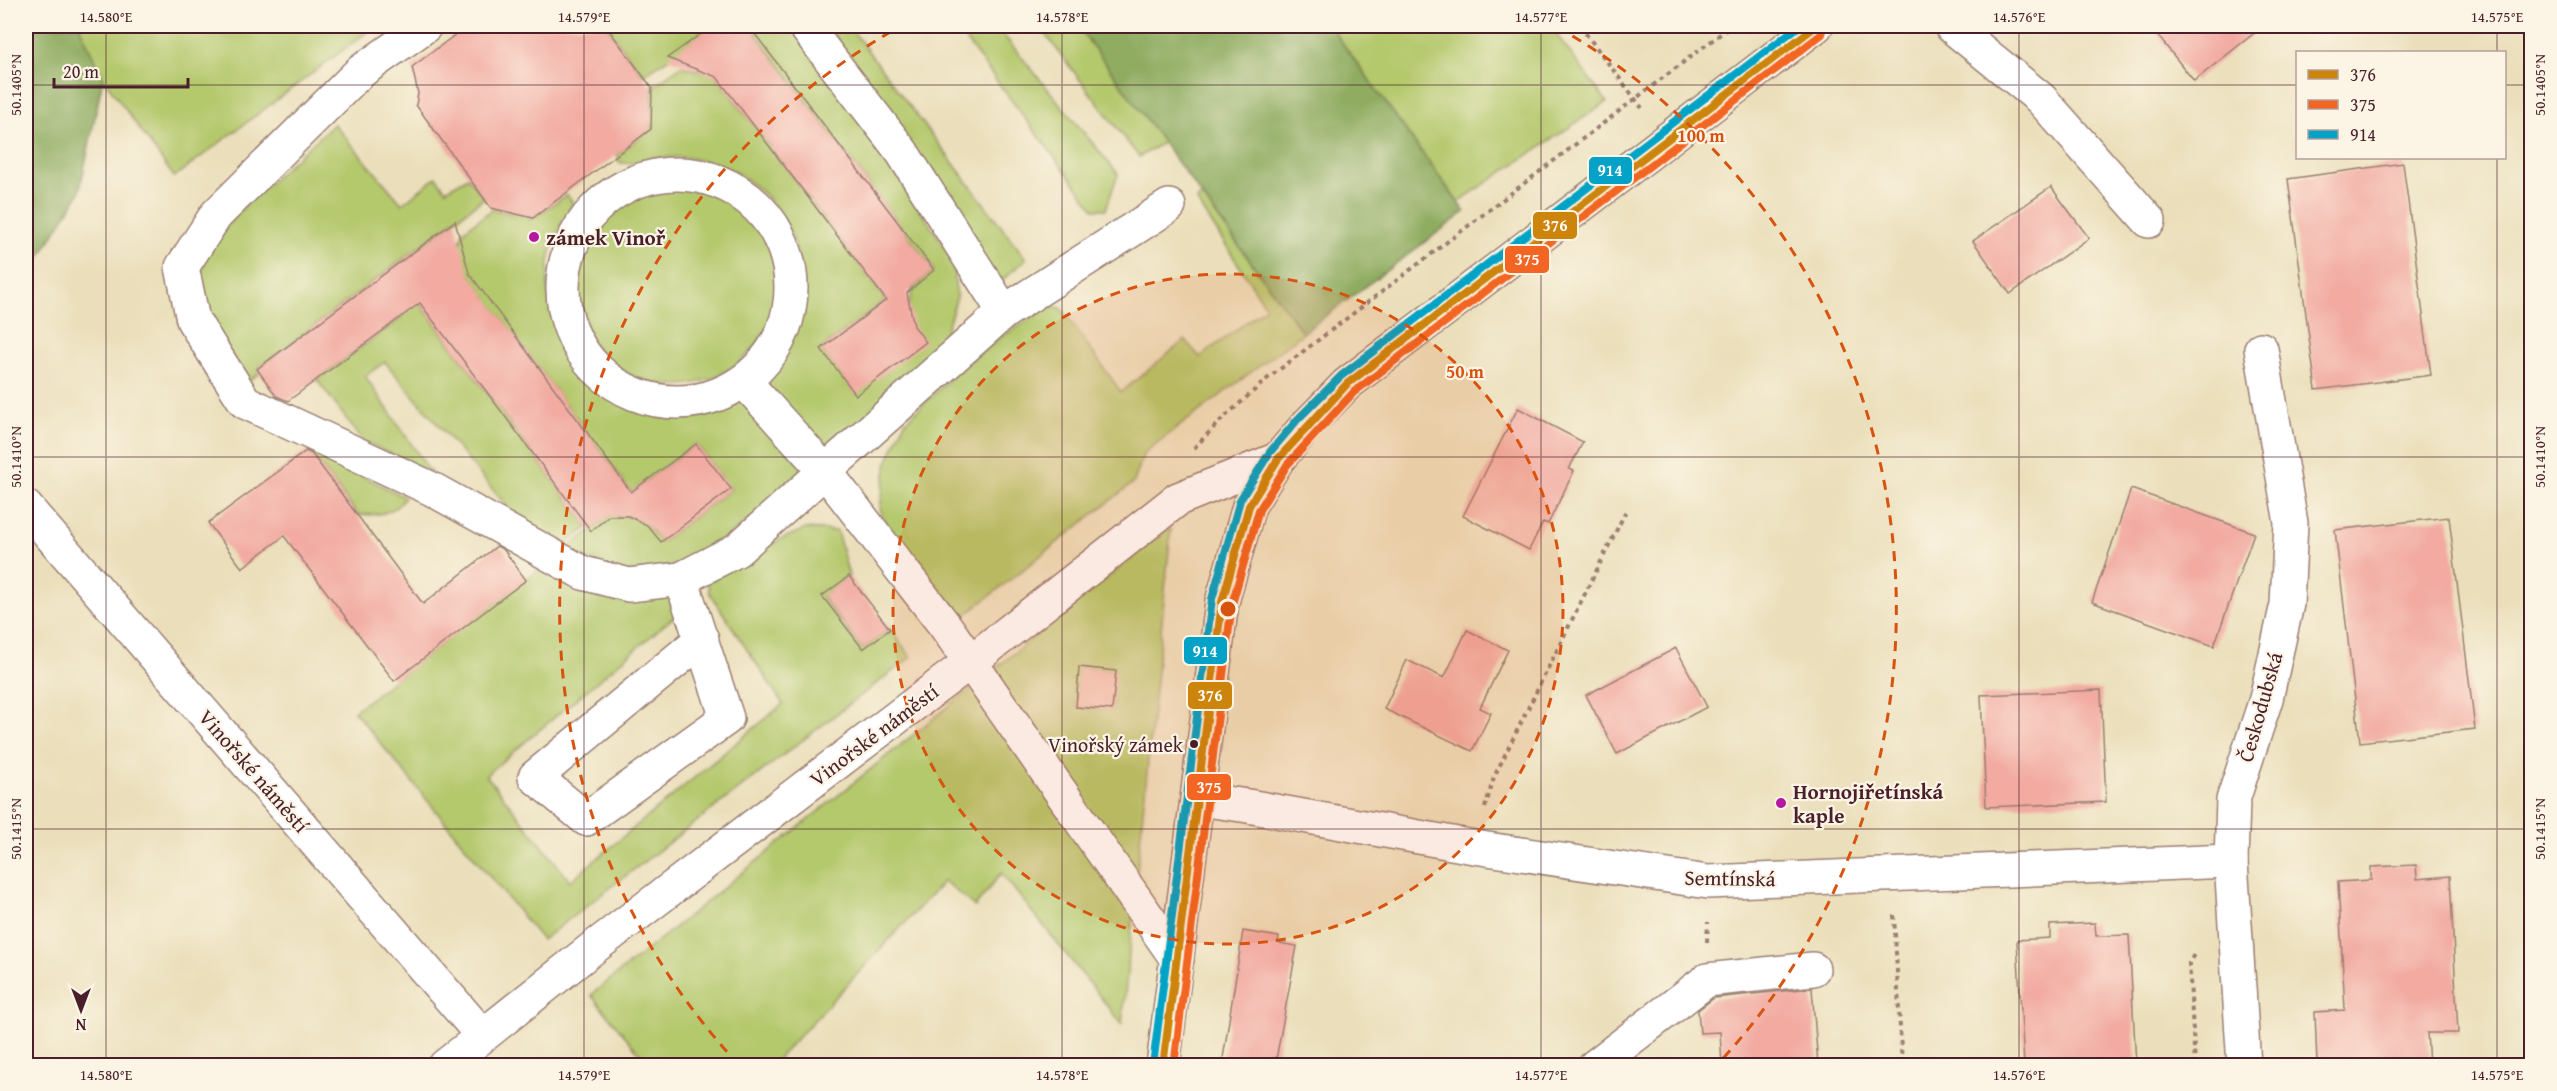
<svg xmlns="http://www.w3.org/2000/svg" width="2557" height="1091" viewBox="0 0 2557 1091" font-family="'Gentium Book Plus',serif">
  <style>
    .green { fill: #b4c86c; stroke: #7f744c; stroke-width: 1.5; fill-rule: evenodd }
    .forest { fill: #8fac60; stroke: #6c6646; stroke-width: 1.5 }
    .building { fill: #f2aaa1 }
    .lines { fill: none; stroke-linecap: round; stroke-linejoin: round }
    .minor-casing { stroke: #9a7f73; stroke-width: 36 }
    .major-casing { stroke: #9a7f73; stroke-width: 36 }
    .path { stroke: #9a7f73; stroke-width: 4; stroke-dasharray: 4.5 4.5; stroke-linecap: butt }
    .minor { stroke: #fff; stroke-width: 33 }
    .major { stroke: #fff; stroke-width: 33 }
    .bus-1-casing { stroke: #fcf5e5; stroke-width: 12 }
    .bus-2-casing { stroke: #fcf5e5; stroke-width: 12 }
    .bus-3-casing { stroke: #fcf5e5; stroke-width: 12 }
    .bus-1 { stroke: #cc840b; stroke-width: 8 }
    .bus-2 { stroke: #f26522; stroke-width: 8 }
    .bus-3 { stroke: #04a2c6; stroke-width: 8 }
    .ticks { fill: none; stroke: #4a1f2b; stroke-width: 1.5; stroke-opacity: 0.45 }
    .ring { fill: none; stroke: #d8530f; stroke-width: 3; stroke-dasharray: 10 8 }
    .poi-dot { fill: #b5179e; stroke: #fcf5e5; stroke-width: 2 }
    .bus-dot { fill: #4a1f2b; stroke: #fcf5e5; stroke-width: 2 }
    .labels { text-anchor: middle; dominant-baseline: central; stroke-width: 4.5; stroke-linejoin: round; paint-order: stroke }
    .bus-label { font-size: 20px; fill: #4a1f2b; stroke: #fcf5e5; text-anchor: end }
    .poi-label { font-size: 21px; font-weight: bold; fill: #4a1f2b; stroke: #fcf5e5; text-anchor: start }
    .street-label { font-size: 21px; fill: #4a1f2b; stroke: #fcf5e5 }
    .centre { fill: #d8530f; stroke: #fcf5e5; stroke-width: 3 }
    .ring-label { font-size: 18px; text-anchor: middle; font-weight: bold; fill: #d8530f; stroke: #fcf5e5; stroke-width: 4.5; stroke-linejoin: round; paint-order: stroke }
    .line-badge { stroke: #fcf5e5; stroke-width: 2 }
    .badge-label { font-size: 16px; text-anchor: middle; font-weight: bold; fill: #fff }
    .neatline { fill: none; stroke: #4a1f2b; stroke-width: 2 }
    .ticks-label { font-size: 15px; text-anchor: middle; fill: #4a1f2b }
  </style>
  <rect width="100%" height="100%" fill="#fcf5e5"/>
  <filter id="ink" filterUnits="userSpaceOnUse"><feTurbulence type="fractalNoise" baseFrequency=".0167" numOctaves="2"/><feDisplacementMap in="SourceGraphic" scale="12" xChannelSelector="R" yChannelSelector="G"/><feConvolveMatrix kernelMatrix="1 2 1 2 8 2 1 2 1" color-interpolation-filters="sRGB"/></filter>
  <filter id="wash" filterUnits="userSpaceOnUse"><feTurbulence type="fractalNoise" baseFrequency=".008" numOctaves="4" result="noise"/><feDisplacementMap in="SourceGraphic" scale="24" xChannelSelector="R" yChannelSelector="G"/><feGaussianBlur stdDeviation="1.35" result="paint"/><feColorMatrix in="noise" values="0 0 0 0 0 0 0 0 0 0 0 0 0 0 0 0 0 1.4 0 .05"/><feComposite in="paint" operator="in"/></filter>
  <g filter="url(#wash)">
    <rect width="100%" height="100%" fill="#ebdfbb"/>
    <g class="green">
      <polygon points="79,26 375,26 174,177 103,78"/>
      <polygon points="606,26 712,26 677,53 643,75"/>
      <path d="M765,26H795L951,256L957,297L938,355L827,462C817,450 773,407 770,396C763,367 789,347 797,321C816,257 778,183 713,163C695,158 673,156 654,158C641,160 633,165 619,163L618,154L653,127L645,116L652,111V87L681,66L703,72L710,68L886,300L821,349L856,394L909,320V304L913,288L934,270L755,33Z"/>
      <polygon points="828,26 849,26 1026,259 1000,282"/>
      <polygon points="955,26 996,26 1118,174 1106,209 1094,209"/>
      <polygon points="1039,26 1078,26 1164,142 1139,157"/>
      <polygon points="1330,26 1550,26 1607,102 1458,202"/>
      <path d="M334,124L402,204L436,177L446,190L468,177L484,198L257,369L260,373L248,381C237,362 211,329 204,310C199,294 200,276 205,261C217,223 302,154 334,124Z"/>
      <circle cx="675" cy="283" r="102"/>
      <path d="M567,195L573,203C570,211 564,218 560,227C554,239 549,256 548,271C542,345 601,411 676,411C696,411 729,396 743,402C751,405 789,449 796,458C800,464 804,472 807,478L692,562L624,574L566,550L613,513L615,516H628L641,522L644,521L661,542L731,489L696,444L631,492L457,258L463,231L493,209L515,214L521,209L530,220Z"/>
      <polygon points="1201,195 1303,333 1144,453 1134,482 963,617 886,529 880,508 887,463 905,422 959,370 997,340 1050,306 1061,308 1121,392 1185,340 1200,357 1266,307 1197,201"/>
      <polygon points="412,293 588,527 563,546 563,542 535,530 515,516 385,362 365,376 431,473 363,441 317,380 401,318"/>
      <path d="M308,449L405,497C395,515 376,515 358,515Z"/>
      <polygon points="806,529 837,531 849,576 822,597 863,649 890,629 911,657 542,940 354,711 546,564 670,595 676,615 486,775 570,881 783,704 709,592 708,582 781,539"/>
      <path d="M1168,529H1171L1122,1024L1001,873L975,907L944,881L772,1065H649L591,995ZM1080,667L1115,671L1112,710L1076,707Z"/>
    </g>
    <g class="forest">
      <polygon points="26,26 79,26 103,78 79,194 26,279"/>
      <polygon points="1078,26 1330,26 1465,212 1303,333"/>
    </g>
    <g id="blocks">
      <g class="building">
        <polygon points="467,26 606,26 652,88 651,129 533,218 491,208 416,105 418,93 412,67"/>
        <polygon points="712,26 749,26 934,270 907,293 914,326 926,342 856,395 821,349 886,300 717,77 667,58"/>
        <polygon points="2150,26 2263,26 2194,81"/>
        <polygon points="2403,163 2431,375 2316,390 2288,179"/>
        <polygon points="2051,187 2089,238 2010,294 1973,241"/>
        <polygon points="455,221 469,273 631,492 696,444 731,489 661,542 647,525 628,516 609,516 591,531 420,303 288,401 276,396 257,369"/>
        <polygon points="1518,408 1583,442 1569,469 1574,471 1548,524 1543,522 1529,550 1463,516"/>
        <polygon points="306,451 312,454 423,604 497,546 504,550 526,580 394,681 284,536 242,568 208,523"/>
        <polygon points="2131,489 2254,533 2214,646 2092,602"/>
        <polygon points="2449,517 2475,729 2360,742 2335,530"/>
        <polygon points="849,576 890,629 863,649 822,596"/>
        <polygon points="1467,630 1508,650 1480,708 1491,713 1472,751 1384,709 1407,660 1444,678"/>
        <polygon points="1676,648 1707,707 1617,754 1586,695"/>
        <polygon points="1079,667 1116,671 1112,710 1076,707"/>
        <polygon points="2101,690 2106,802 1986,807 1981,695"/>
        <polygon points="2416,865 2417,879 2450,876 2458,1033 2427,1033 2429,1065 2317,1065 2315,1012 2345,1010 2338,882 2371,880 2371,867"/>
        <polygon points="2095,923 2096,936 2129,935 2136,1065 2024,1065 2017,940 2050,938 2050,925"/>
        <polygon points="1243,931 1279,937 1278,943 1297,946 1275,1065 1222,1065"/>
        <polygon points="1812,988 1818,1065 1722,1065 1720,1032 1700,1033 1698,1010 1714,998"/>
      </g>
    </g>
  </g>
  <g filter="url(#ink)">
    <use href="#blocks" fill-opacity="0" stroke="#9a7f73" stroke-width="1.5"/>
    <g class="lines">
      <g class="minor-casing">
        <g id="minor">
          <polyline points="425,26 360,72 216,215 182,267 193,320 245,402 432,489 583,573 629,585 681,579 737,550 825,471 946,627 1177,959"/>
          <polyline points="1951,26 2041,99 2149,221"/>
          <circle cx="677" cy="288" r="114"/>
          <polyline points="1004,312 1169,206"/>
          <polyline points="744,381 825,471 1004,312 902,152 805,26"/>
          <polyline points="26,507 482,1035"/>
          <polyline points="681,579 727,718 586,819 535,777 702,639"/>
          <polyline points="1198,799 1248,806 1474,847 1708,882 2231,861"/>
          <polyline points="445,1066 593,948 979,655 1178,499 1278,459"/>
          <polyline points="1595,1066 1707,980 1813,969"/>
          <polyline points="2244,1066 2231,861 2233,800 2266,699 2287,604 2291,523 2261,349"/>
        </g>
      </g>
      <g class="major-casing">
        <polyline id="major" points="1163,1066 1222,602 1249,506 1278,459 1306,426 1347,384 1816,26"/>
      </g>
      <g class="path">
        <polyline points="1580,26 1642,108"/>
        <polyline points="1194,448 1219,422 1267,379 1731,26"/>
        <polyline points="1485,808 1494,777 1627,509"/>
        <polyline points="1894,915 1902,1066"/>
        <polyline points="1707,942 1708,922"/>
        <polyline points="2195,1066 2189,963 2196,951"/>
      </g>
      <use href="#minor" class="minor"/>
      <use href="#major" class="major"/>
      <g class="bus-1-casing">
        <polyline id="bus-1" points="1163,1066 1222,602 1249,506 1278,459 1347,384 1816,26"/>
      </g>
      <g class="bus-2-casing">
        <polyline id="bus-2" points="1174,1066 1232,604 1259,510 1287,465 1354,392 1822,34"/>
      </g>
      <g class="bus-3-casing">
        <polyline id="bus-3" points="1153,1065 1212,599 1240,500 1270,452 1298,419 1341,376 1799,26"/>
      </g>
      <use href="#bus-1" class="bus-1"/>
      <use href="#bus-2" class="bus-2"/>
      <use href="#bus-3" class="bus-3"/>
    </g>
  </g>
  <path class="ticks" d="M106,26V1066M584,26V1066M1062,26V1066M1541,26V1066M2019,26V1066M2497,26V52M26,85H2298M2504,85H2532M2497,158V1066M26,457H2532M26,829H2532"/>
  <circle cx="1228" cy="609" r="335" fill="#d8530f" fill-opacity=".12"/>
  <g class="ring">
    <circle cx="1228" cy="609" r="335"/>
    <path d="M739 1065A669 669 0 0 1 899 27M1557 27A669 669 0 0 1 1717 1065"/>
  </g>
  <g class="poi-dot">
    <circle cx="534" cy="237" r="6"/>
    <circle cx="1781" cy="803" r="6"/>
  </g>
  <circle class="bus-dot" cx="1194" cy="744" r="5"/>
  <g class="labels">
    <g class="bus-label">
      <text x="1183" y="744">Vinořský zámek</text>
    </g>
    <g class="poi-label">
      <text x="546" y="237">zámek Vinoř</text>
      <text x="1793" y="791">Hornojiřetínská<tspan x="1793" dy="24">kaple</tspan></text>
    </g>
    <g class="street-label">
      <text transform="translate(2260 707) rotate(-74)">Českodubská</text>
      <text transform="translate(874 735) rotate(-37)">Vinořské náměstí</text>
      <text transform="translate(254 771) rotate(49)">Vinořské náměstí</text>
      <text transform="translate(1730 878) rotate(1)">Semtínská</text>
    </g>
  </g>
  <circle cx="1228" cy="609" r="9" class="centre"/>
  <g class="ring-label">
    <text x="1701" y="142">100 m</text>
    <text x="1465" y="378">50 m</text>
  </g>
  <g class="line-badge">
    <rect x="1588" y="156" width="45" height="29" rx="6" fill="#04a2c6"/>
    <rect x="1532" y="211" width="46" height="29" rx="6" fill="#cc840b"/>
    <rect x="1504" y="245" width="46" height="29" rx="6" fill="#f26522"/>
    <rect x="1183" y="636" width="45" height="29" rx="6" fill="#04a2c6"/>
    <rect x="1187" y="681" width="46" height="29" rx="6" fill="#cc840b"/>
    <rect x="1186" y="773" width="46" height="28" rx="6" fill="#f26522"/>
  </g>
  <g class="badge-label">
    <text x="1610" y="176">914</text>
    <text x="1555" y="231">376</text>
    <text x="1527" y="265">375</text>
    <text x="1205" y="657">914</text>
    <text x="1210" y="701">376</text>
    <text x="1209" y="793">375</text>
  </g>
  <rect width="2557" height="1091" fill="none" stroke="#fcf5e5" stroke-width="66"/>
  <rect x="2296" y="51" width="210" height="108" fill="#fcf5e5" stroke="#b59f9b" stroke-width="1.5"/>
  <rect x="2308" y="70" width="30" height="9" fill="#cc840b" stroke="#b59f9b" stroke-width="1.5"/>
  <text x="2350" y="81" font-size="18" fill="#4a1f2b">376</text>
  <rect x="2308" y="100" width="30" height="9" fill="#f26522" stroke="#b59f9b" stroke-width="1.5"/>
  <text x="2350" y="111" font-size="18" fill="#4a1f2b">375</text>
  <rect x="2308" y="130" width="30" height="9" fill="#04a2c6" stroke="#b59f9b" stroke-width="1.5"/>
  <text x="2350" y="141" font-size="18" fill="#4a1f2b">914</text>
  <g transform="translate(81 1010) rotate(180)" stroke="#fcf5e5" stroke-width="4.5" paint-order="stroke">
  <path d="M0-4.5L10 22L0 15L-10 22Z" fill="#4a1f2b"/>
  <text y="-9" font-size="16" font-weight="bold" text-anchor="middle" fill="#4a1f2b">N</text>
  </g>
  <path d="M54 78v9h134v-9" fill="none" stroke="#4a1f2b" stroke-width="3"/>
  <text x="63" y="78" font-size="18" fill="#4a1f2b" stroke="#fcf5e5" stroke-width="4.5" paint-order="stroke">20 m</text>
  <rect x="33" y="33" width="2491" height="1025" class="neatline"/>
  <g class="ticks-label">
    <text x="106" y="22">14.580°E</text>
    <text x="584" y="22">14.579°E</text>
    <text x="1062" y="22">14.578°E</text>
    <text x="1541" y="22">14.577°E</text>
    <text x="2019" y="22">14.576°E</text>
    <text x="2497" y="22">14.575°E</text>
    <text transform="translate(2540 85) rotate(-90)" y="5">50.1405°N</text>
    <text transform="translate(16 85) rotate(-90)" y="5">50.1405°N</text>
    <text transform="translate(2540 457) rotate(-90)" y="5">50.1410°N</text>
    <text transform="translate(16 457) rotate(-90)" y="5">50.1410°N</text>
    <text transform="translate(2540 829) rotate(-90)" y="5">50.1415°N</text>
    <text transform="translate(16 829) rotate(-90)" y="5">50.1415°N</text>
    <text x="106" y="1080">14.580°E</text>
    <text x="584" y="1080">14.579°E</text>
    <text x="1062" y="1080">14.578°E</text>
    <text x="1541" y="1080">14.577°E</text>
    <text x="2019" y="1080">14.576°E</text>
    <text x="2497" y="1080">14.575°E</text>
  </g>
</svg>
